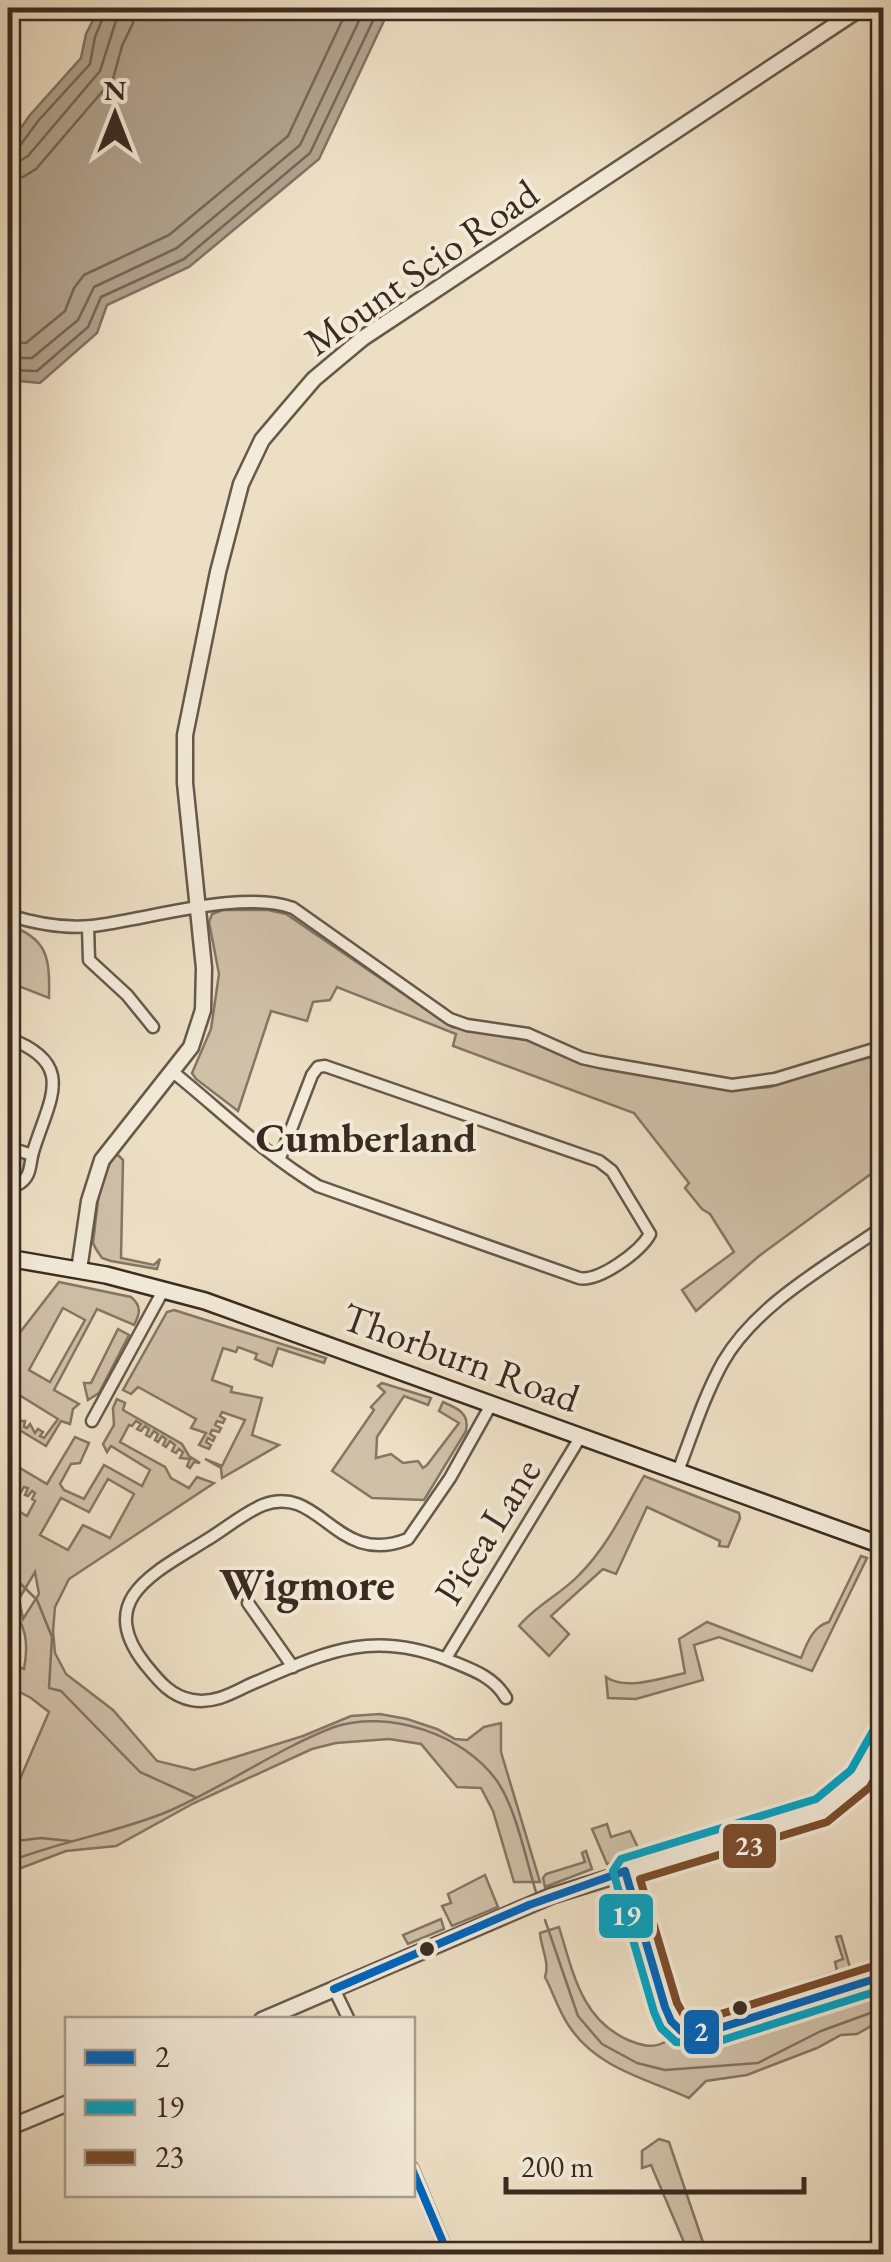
<svg xmlns="http://www.w3.org/2000/svg" width="891" height="2262" viewBox="0 0 891 2262" font-family="'EB Garamond',serif">
  <style>
    .green { fill: #cfc0a8; stroke: #847664; stroke-width: 2.5; fill-rule: evenodd }
    .water { fill: #b0a28d; stroke: #817262; stroke-width: 2.5 }
    .lines { fill: none; stroke-linecap: round; stroke-linejoin: round }
    .shore { stroke: #756657; stroke-width: 2.5 }
    .stream { stroke: #817262; stroke-width: 2.5 }
    .minor-casing { stroke: #67584a; stroke-width: 15 }
    .tertiary-casing { stroke: #67584a; stroke-width: 19 }
    .secondary-casing { stroke: #3a2b21; stroke-width: 20 }
    .minor { stroke: #f3ead9; stroke-width: 10 }
    .tertiary { stroke: #f3ead9; stroke-width: 14 }
    .secondary { stroke: #f3ead9; stroke-width: 15 }
    .bus-1-casing { stroke: #f3ead9; stroke-width: 15 }
    .bus-2-casing { stroke: #f3ead9; stroke-width: 15 }
    .bus-3-casing { stroke: #f3ead9; stroke-width: 15 }
    .bus-1 { stroke: #0065bd; stroke-width: 8 }
    .bus-2 { stroke: #03a3c5; stroke-width: 8 }
    .bus-3 { stroke: #7a4b2a; stroke-width: 8 }
    .bus-dot { fill: #3a2b21; stroke: #f3ead9; stroke-width: 4 }
    .labels { text-anchor: middle; dominant-baseline: central; stroke-width: 8; stroke-linejoin: round; paint-order: stroke }
    .street-label { font-size: 40px; fill: #3a2b21; stroke: #f3ead9 }
    .neighbourhood-label { font-size: 42px; font-weight: bold; fill: #3a2b21; stroke: #f3ead9 }
    .quarter-label { font-size: 45px; font-weight: bold; fill: #3a2b21; stroke: #f3ead9 }
    .line-badge { stroke: #f3ead9; stroke-width: 4 }
    .badge-label { font-size: 28px; text-anchor: middle; font-weight: bold; fill: #fff }
  </style>
  <rect width="100%" height="100%" fill="#eddfc4"/>
  <filter id="stains"><feTurbulence type="fractalNoise" baseFrequency=".002" numOctaves="4"/><feColorMatrix values="0 0 0 0 .2 0 0 0 0 .09 0 0 0 0 .02 0 0 0 .5 -.17"/></filter>
  <radialGradient id="worn" r=".72"><stop offset=".6" stop-color="#630" stop-opacity="0"/><stop offset="1" stop-color="#630" stop-opacity=".3"/></radialGradient>
  <g class="green">
    <polygon points="223,910 268,910 286,914 452,1027 528,1040 582,1064 736,1090 770,1087 843,1063 883,1055 883,1083 876,1089 883,1098 883,1165 759,1256 696,1311 682,1290 734,1252 710,1214 702,1209 685,1188 689,1183 634,1113 453,1046 456,1034 337,987 330,1000 313,1002 307,1021 271,1011 238,1111 196,1079 192,1073 211,1029 219,974 209,922 212,914"/>
    <path d="M8,925C48,938 50,958 49,998L8,982Z"/>
    <polygon points="8,1147 32,1155 29,1173 8,1185"/>
    <polygon points="118,1155 123,1160 121,1258 154,1265 160,1259 157,1269 111,1261 102,1258 96,1249 93,1243 99,1191 112,1157"/>
    <path d="M59,1282L131,1297C142,1306 140,1314 134,1325L97,1309L54,1390L79,1404L73,1409L70,1424L61,1421L46,1446L8,1423V1408L11,1415L16,1413L15,1421H25L24,1427L27,1428L30,1424L35,1433L38,1429L43,1432L40,1436L44,1438L58,1419L8,1388V1348ZM63,1308L85,1320L50,1382L29,1370Z"/>
    <polygon points="174,1310 326,1358 324,1363 278,1348 272,1366 255,1359 257,1354 238,1347 236,1352 223,1348 212,1380 232,1387 231,1392 262,1398 252,1435 279,1445 222,1478 221,1468 205,1459 222,1466 245,1420 222,1412 220,1416 225,1419 223,1423 217,1421 215,1425 221,1428 219,1432 212,1430 210,1434 215,1437 213,1441 208,1438 206,1442 211,1445 209,1449 199,1445 206,1433 191,1428 196,1419 138,1387 131,1394 123,1390 167,1312"/>
    <polygon points="118,1329 129,1335 99,1393 88,1400 84,1383 91,1383"/>
    <path d="M382,1383L431,1398L428,1405L404,1396L377,1437L376,1458L391,1454L403,1463L418,1461L423,1468L427,1465L459,1423L439,1411L443,1402C457,1408 470,1413 466,1431L424,1500L372,1498L332,1471L374,1410L371,1407L385,1392L378,1386Z"/>
    <path d="M117,1399L125,1403L123,1410L182,1444L189,1456L200,1463L194,1462L190,1468L187,1466L190,1459L180,1458L183,1452L179,1449L176,1453L172,1451L175,1445L170,1441L166,1447L163,1445L166,1439L162,1436L158,1442L155,1440L158,1434L154,1431L150,1437L146,1435L149,1429L145,1426L141,1431L137,1429L141,1424L136,1421L132,1426L129,1425L120,1442L165,1467L171,1478L189,1488L197,1477L214,1483L69,1579L55,1607L53,1631L55,1653L66,1674L113,1710L157,1761L194,1770L303,1736L351,1716L380,1714L407,1719L437,1729L455,1739L467,1740L484,1727L501,1723V1752L540,1882H514L493,1811L481,1788L457,1787L421,1744L389,1739L336,1743L312,1749L194,1803L116,1846L66,1851L8,1873V1790L17,1786L49,1712L31,1698L12,1688L15,1681L8,1678V1663L24,1669C29,1642 26,1624 8,1604V1505L27,1516L35,1501L32,1499L35,1493L32,1491L28,1496L25,1495L28,1488L24,1487L21,1492L17,1489L20,1483L16,1481L13,1486L9,1484L12,1479L8,1477V1461L47,1484L75,1437L89,1443L80,1463L71,1464L60,1484L64,1490L84,1499L104,1465L142,1486L150,1470L111,1446L107,1452L103,1444L114,1425L113,1408ZM108,1479L134,1494L110,1538L83,1525L68,1550L40,1535L61,1498L89,1512ZM35,1572L39,1594L23,1619L19,1599Z"/>
    <path d="M644,1476L739,1513L740,1518L728,1547L719,1546L720,1541L647,1507L616,1574L603,1569L551,1616L569,1634L549,1656L519,1626C535,1606 561,1594 579,1575C607,1547 624,1511 644,1476Z"/>
    <path d="M861,1556L867,1558L812,1671L719,1637L694,1645L703,1680L636,1699L608,1698L606,1677C626,1691 662,1678 685,1673L679,1639L707,1622L801,1658C807,1643 813,1626 829,1622Z"/>
    <polygon points="607,1824 611,1837 630,1831 641,1854 607,1864 592,1829"/>
    <polygon points="586,1851 592,1869 545,1887 543,1878 546,1874 585,1862 582,1853"/>
    <polygon points="485,1875 498,1907 452,1926 442,1906 451,1903 448,1894"/>
    <polygon points="441,1919 444,1929 408,1944 403,1935"/>
    <path d="M559,1927C573,1972 581,2019 628,2040C643,2046 653,2049 667,2041L664,2031L680,2043L695,2044L697,2048L787,2023L878,1990L883,1992V2025H873L857,2034L841,2035L817,2048L747,2075L706,2081L689,2098C647,2079 596,2068 569,2026C559,2012 553,1992 545,1977C550,1963 541,1948 540,1933Z"/>
    <polygon points="841,1936 851,1971 846,1969 841,1976 829,1977 817,1983 812,1979 837,1971 835,1962 843,1959 836,1937"/>
    <path d="M730,2005L728,2014C713,2021 697,2029 681,2021Z"/>
    <polygon points="659,2139 669,2142 707,2254 689,2254 651,2165 642,2168 642,2151"/>
  </g>
  <polygon class="water" points="99,8 390,8 319,159 189,267 107,305 97,333 40,383 8,380 8,146 30,115 81,58 86,34"/>
  <g class="lines">
    <g class="shore">
      <polyline points="8,151 19,147 38,121 90,64 95,37 107,8"/>
      <polyline points="8,163 18,162 28,156 100,71 120,8"/>
      <polyline points="8,178 23,177 36,169 113,79 122,46 133,23 135,8"/>
      <polyline points="8,342 26,343 65,311 74,288 84,275 169,235 288,136 348,8"/>
      <polyline points="8,358 32,358 78,320 94,287 177,248 300,145 365,8"/>
      <polyline points="8,370 37,371 88,327 101,297 184,259 310,153 379,8"/>
    </g>
    <g class="stream">
      <polyline points="8,1571 37,1600 52,1637 49,1688 61,1691 140,1772 195,1797"/>
      <polyline points="8,1842 41,1838 70,1841"/>
      <path d="M8,1862C60,1841 117,1833 169,1811C226,1786 277,1749 334,1727C388,1709 464,1734 497,1781C516,1808 526,1860 536,1892"/>
      <polyline points="545,1920 578,2016 602,2044 637,2063 665,2070 758,2063 821,2031 884,2008"/>
    </g>
    <g class="minor-casing">
      <g id="minor">
        <path d="M8,915C34,923 64,929 92,926C146,920 243,889 293,908L450,1019L467,1025L528,1034L582,1058L600,1062L732,1085L775,1079L884,1046"/>
        <polyline points="88,927 89,960 127,995 153,1027"/>
        <path d="M8,1038C78,1064 49,1099 33,1152C29,1166 32,1177 17,1185H8"/>
        <path d="M173,1072C220,1110 266,1155 318,1186L579,1278C599,1282 640,1252 650,1234L612,1171L599,1161L325,1066L318,1067L312,1075L280,1158"/>
        <polyline points="8,1147 32,1155"/>
        <polyline points="884,1371 879,1389 884,1399"/>
        <path d="M492,1403L450,1478L408,1539C335,1568 321,1483 263,1505C243,1513 224,1530 205,1541C156,1572 94,1599 145,1664C158,1680 170,1696 192,1700C213,1704 231,1694 249,1685C324,1653 371,1628 451,1661C473,1670 494,1677 506,1698"/>
        <polyline points="92,1421 164,1289"/>
        <path d="M678,1471C692,1435 704,1396 723,1362C757,1303 829,1265 884,1226"/>
        <polyline points="248,1603 293,1667"/>
        <polyline points="446,1658 581,1436"/>
        <polyline points="334,1989 349,2020"/>
        <polyline points="412,2168 448,2254"/>
      </g>
    </g>
    <g class="tertiary-casing">
      <g id="tertiary">
        <polyline points="79,1270 89,1201 102,1160 191,1047 203,1010 204,968 185,783 185,735 218,572 241,484 262,440 284,414 314,379 363,338 861,8"/>
        <polyline points="262,2020 551,1896 813,1814 854,1786 867,1770 884,1737"/>
        <polyline points="8,2128 68,2103"/>
      </g>
    </g>
    <g class="secondary-casing">
      <polyline id="secondary" points="8,1258 106,1275 205,1301 884,1546"/>
    </g>
    <use href="#minor" class="minor"/>
    <use href="#tertiary" class="tertiary"/>
    <use href="#secondary" class="secondary"/>
    <g class="bus-1-casing">
      <g id="bus-1">
        <polyline points="625,1871 665,2007 671,2021 681,2031 707,2032 884,1976"/>
        <polyline points="334,1989 529,1905 625,1871"/>
        <polyline points="412,2169 448,2254"/>
      </g>
    </g>
    <g class="bus-2-casing">
      <polyline id="bus-2" points="873,1731 851,1770 816,1799 621,1859 613,1871 654,2012 661,2028 676,2042 710,2044 884,1989"/>
    </g>
    <g class="bus-3-casing">
      <polyline id="bus-3" points="880,1964 705,2019 686,2019 677,2003 640,1879 827,1822 870,1787 884,1763"/>
    </g>
    <use href="#bus-1" class="bus-1"/>
    <use href="#bus-2" class="bus-2"/>
    <use href="#bus-3" class="bus-3"/>
  </g>
  <g class="bus-dot">
    <circle cx="427" cy="1949" r="9"/>
    <circle cx="740" cy="2008" r="9"/>
  </g>
  <g class="labels">
    <g class="street-label">
      <text transform="translate(421 267) rotate(-35)">Mount Scio Road</text>
      <text transform="translate(461 1357) rotate(20)">Thorburn Road</text>
      <text transform="translate(487 1531) rotate(-58)">Picea Lane</text>
    </g>
    <g class="neighbourhood-label">
      <text x="366" y="1137">Cumberland</text>
    </g>
    <g class="quarter-label">
      <text x="307" y="1584">Wigmore</text>
    </g>
  </g>
  <g class="line-badge">
    <rect x="721" y="1822" width="57" height="48" rx="10" fill="#7a4b2a"/>
    <rect x="597" y="1892" width="58" height="48" rx="10" fill="#03a3c5"/>
    <rect x="682" y="2008" width="39" height="48" rx="10" fill="#0065bd"/>
  </g>
  <g class="badge-label">
    <text x="749" y="1855">23</text>
    <text x="626" y="1925">19</text>
    <text x="701" y="2041">2</text>
  </g>
  <rect width="891" height="2262" fill="none" stroke="#eddfc4" stroke-width="40"/>
  <rect x="10" y="10" width="871" height="2242" fill="none" stroke="#3a2b21" stroke-width="5"/>
  <rect x="20" y="20" width="851" height="2222" fill="none" stroke="#3a2b21" stroke-width="2.5"/>
  <rect x="65" y="2017" width="350" height="180" fill="#f3ead9" stroke="#a99e8f" stroke-width="2.5"/>
  <rect x="85" y="2050" width="50" height="15" fill="#0065bd" stroke="#a99e8f" stroke-width="2.5"/>
  <text x="155" y="2067" font-size="30" fill="#3a2b21">2</text>
  <rect x="85" y="2100" width="50" height="15" fill="#03a3c5" stroke="#a99e8f" stroke-width="2.5"/>
  <text x="155" y="2117" font-size="30" fill="#3a2b21">19</text>
  <rect x="85" y="2150" width="50" height="15" fill="#7a4b2a" stroke="#a99e8f" stroke-width="2.5"/>
  <text x="155" y="2167" font-size="30" fill="#3a2b21">23</text>
  <g transform="translate(115 115)" stroke="#f3ead9" stroke-width="8" paint-order="stroke">
  <path d="M0-8L18 38L0 25L-18 38Z" fill="#3a2b21"/>
  <text y="-15" font-size="28" font-weight="bold" text-anchor="middle" fill="#3a2b21">N</text>
  </g>
  <path d="M506 2177v15h298v-15" fill="none" stroke="#3a2b21" stroke-width="5"/>
  <text x="521" y="2177" font-size="30" fill="#3a2b21" stroke="#f3ead9" stroke-width="8" paint-order="stroke">200 m</text>
  <rect width="100%" height="100%" filter="url(#stains)"/>
  <rect width="100%" height="100%" fill="url(#worn)"/>
</svg>
